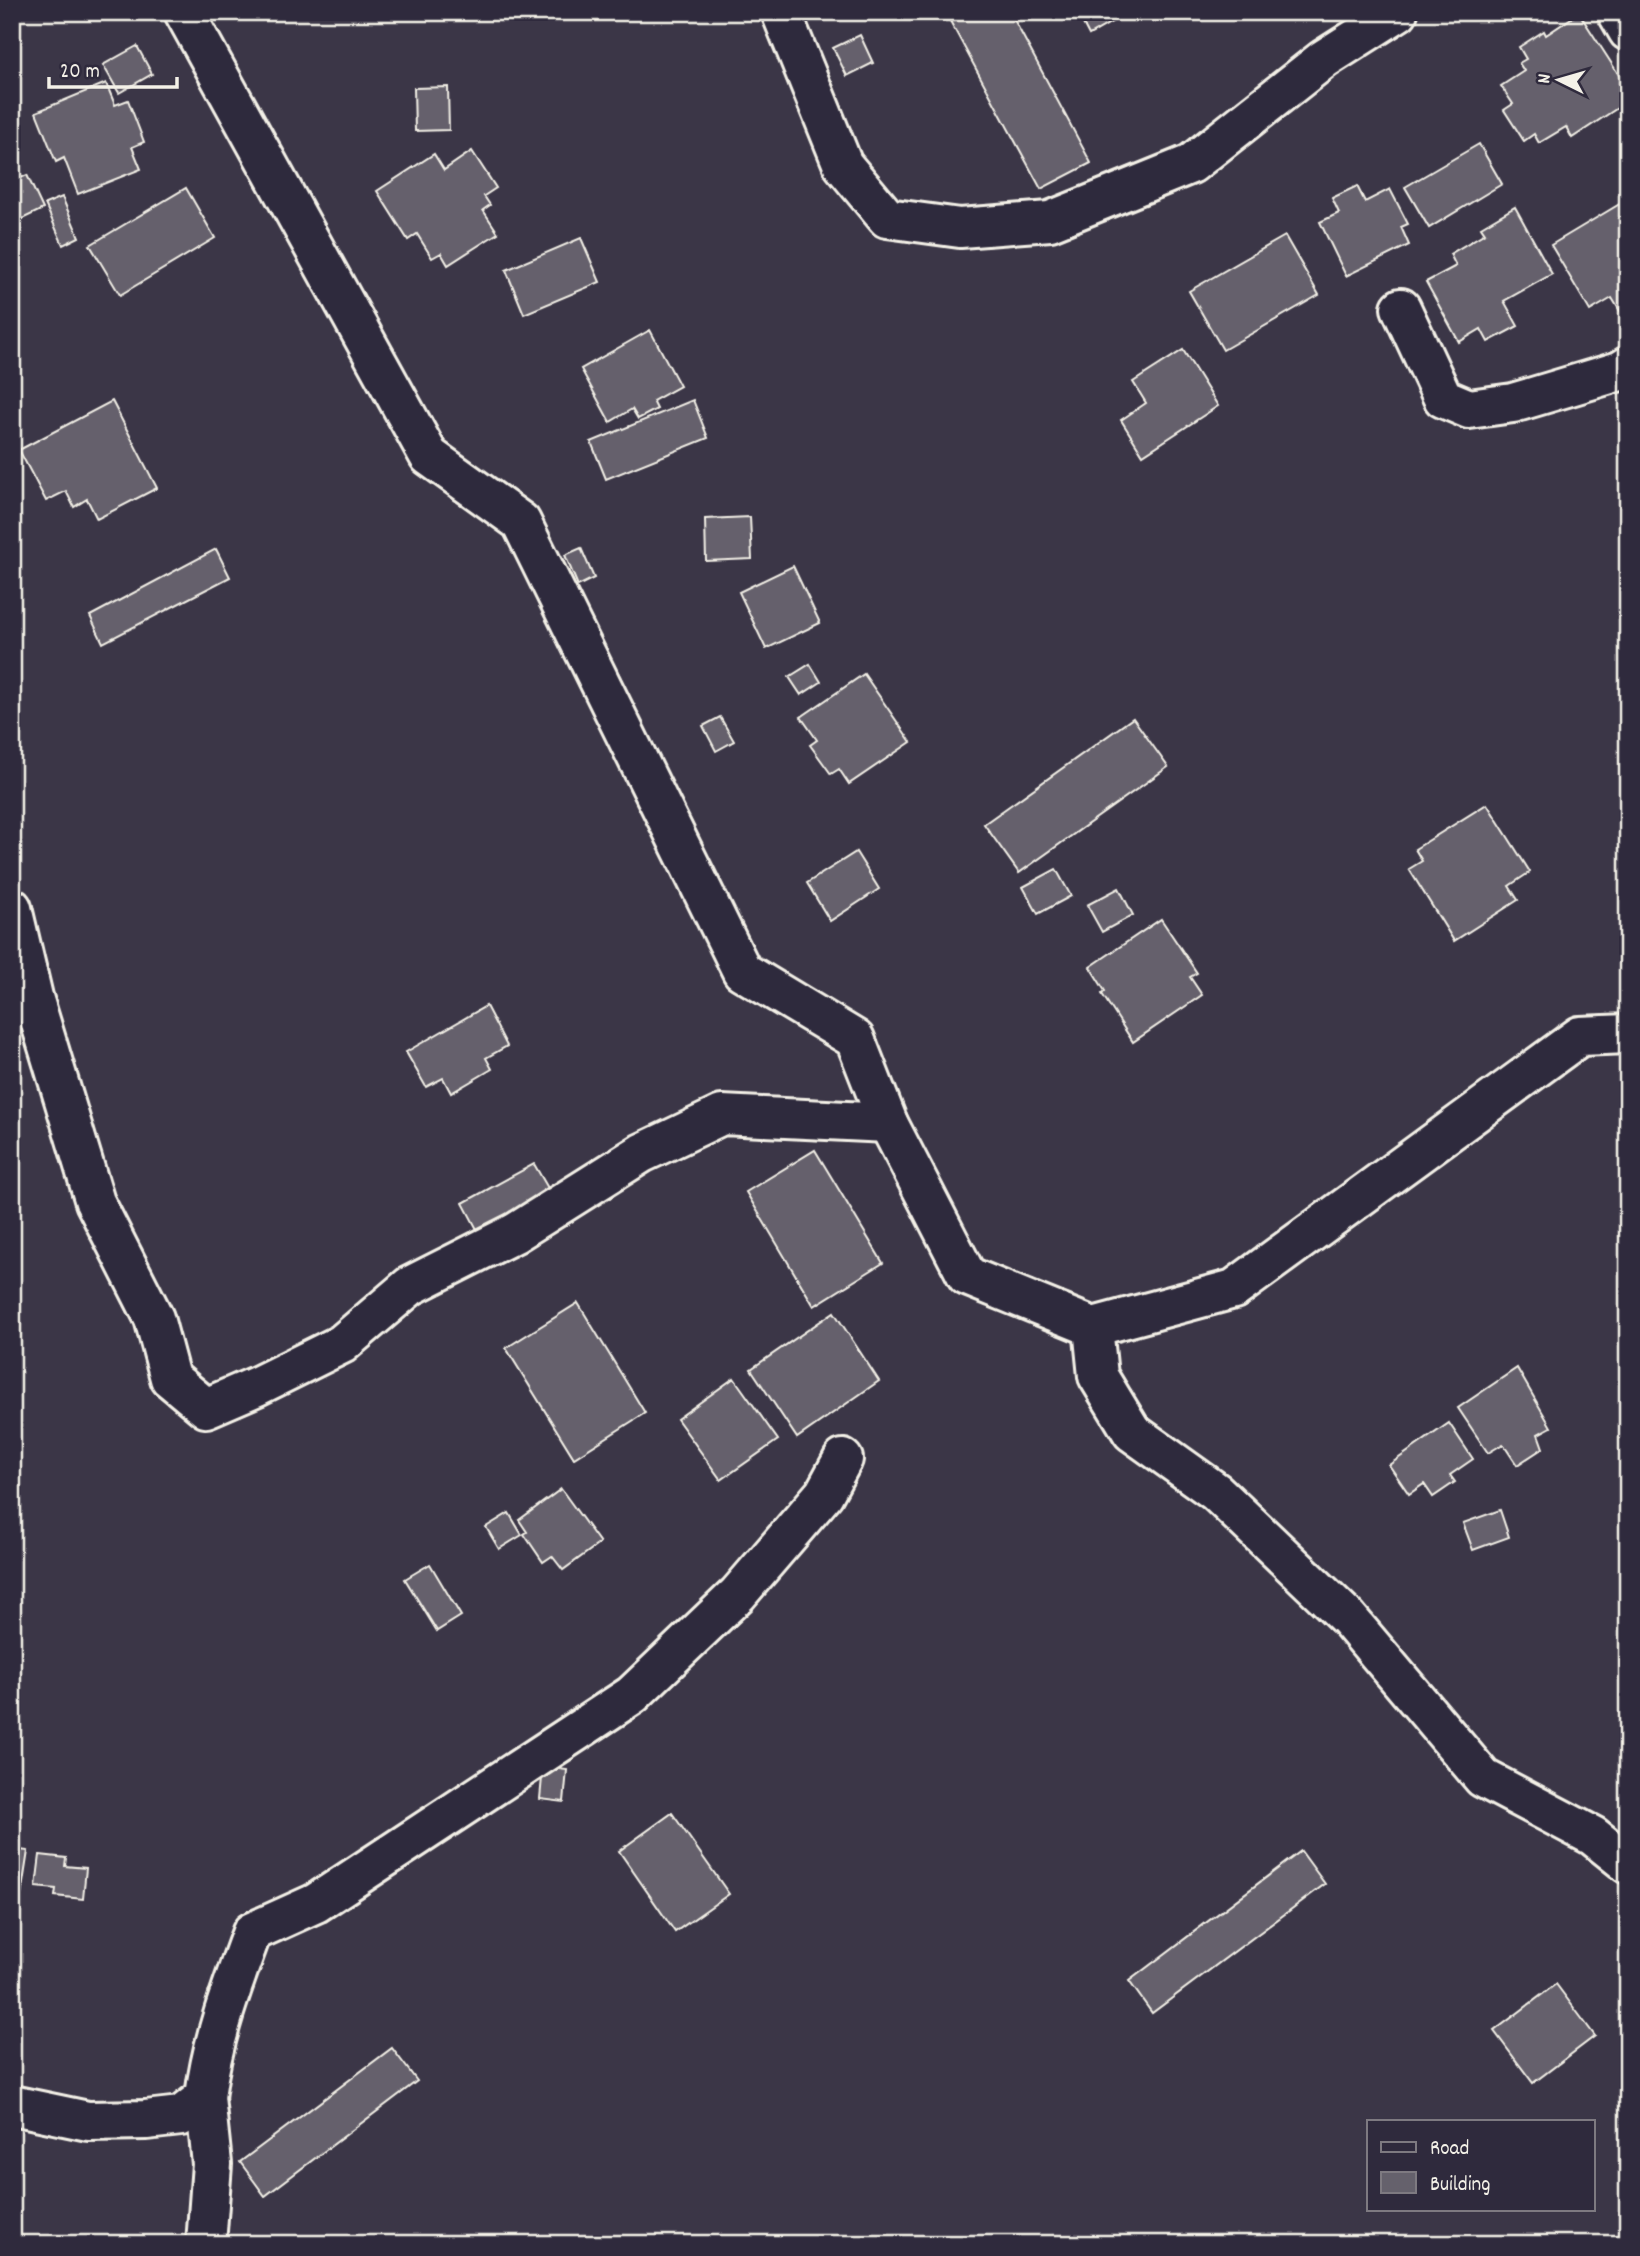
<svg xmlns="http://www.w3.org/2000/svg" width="1640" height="2256" viewBox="0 0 1640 2256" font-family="Dekko,sans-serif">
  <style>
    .building { fill: #65616c; stroke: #f4f1e8; stroke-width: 2 }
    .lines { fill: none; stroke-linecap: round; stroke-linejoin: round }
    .minor-casing { stroke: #f4f1e8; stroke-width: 44 }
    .minor { stroke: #2f2a3d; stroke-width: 38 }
  </style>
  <rect width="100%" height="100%" fill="#3b3647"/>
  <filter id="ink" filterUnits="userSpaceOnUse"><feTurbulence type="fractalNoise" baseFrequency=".0143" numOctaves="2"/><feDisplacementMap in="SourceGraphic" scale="14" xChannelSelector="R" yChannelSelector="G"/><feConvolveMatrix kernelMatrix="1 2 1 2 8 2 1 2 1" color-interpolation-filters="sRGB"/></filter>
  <g filter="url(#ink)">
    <g class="building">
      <polygon points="967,12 1010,12 1091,163 1041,189 950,21"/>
      <polygon points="1077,12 1129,12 1089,35"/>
      <polygon points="1579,13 1628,89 1628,101 1572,138 1566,127 1539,143 1534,134 1524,141 1504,110 1513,104 1501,86 1524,71 1519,63 1526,59 1519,47 1544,31 1546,35"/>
      <polygon points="860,35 873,63 847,76 833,48"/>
      <polygon points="137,46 152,74 119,93 103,65"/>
      <polygon points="106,83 115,105 128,100 144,142 132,147 141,169 78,194 64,158 56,162 36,112"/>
      <polygon points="448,87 449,130 415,131 414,88"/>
      <polygon points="1479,144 1502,184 1429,228 1405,187"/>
      <polygon points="472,151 496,188 484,196 490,205 483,210 498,233 448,265 441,253 432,258 417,234 408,240 377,191 434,154 444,170"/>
      <polygon points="27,175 43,209 18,221 12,208 12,182"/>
      <polygon points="1357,186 1365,202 1390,189 1408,224 1401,227 1409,245 1346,276 1320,222 1339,213 1332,198"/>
      <polygon points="186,188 215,238 120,295 90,245"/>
      <polygon points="62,197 79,237 63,245 45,204"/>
      <polygon points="1628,199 1628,324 1612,298 1590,311 1551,245"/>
      <polygon points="1515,207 1552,274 1504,301 1518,326 1488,342 1481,329 1459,342 1426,282 1456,266 1450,254 1485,233 1481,227"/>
      <polygon points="1285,236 1319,295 1223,350 1189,291"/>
      <polygon points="581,238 600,282 524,314 506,270"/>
      <polygon points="650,330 680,386 653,401 657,409 638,419 632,409 610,422 581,369"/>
      <polygon points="1183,350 1218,406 1143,455 1121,420 1146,403 1133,382"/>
      <polygon points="693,400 708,438 606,479 591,442"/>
      <polygon points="112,401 157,488 97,519 87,499 74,507 66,491 46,501 19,450"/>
      <polygon points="750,517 752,559 706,561 705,519"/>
      <polygon points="581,548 594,578 578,586 565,555"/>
      <polygon points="216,549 230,577 103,643 90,616"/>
      <polygon points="793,566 820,623 766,649 739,592"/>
      <polygon points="810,664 821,682 801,695 789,677"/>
      <polygon points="864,674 911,742 849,784 839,769 831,774 810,745 817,740 801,717"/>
      <polygon points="720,717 734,741 716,751 703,726"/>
      <polygon points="1133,718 1168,767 1019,873 984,824"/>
      <polygon points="1487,804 1530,872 1509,886 1518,900 1454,941 1409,869 1422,861 1415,849"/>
      <polygon points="856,852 879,889 830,921 807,883"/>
      <polygon points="1056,869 1071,896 1038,914 1023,887"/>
      <polygon points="1119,888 1133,915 1102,932 1087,905"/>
      <polygon points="1161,919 1197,973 1190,977 1202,995 1133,1042 1102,994 1105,991 1090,967"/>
      <polygon points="486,1006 507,1046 486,1058 492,1069 451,1093 443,1078 426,1087 406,1052"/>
      <polygon points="815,1150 883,1263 814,1306 746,1192"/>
      <polygon points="534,1164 552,1195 480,1235 463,1203"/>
      <polygon points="578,1303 645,1413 574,1458 506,1348"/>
      <polygon points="834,1312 879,1381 797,1438 751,1369"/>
      <polygon points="1517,1368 1551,1427 1538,1434 1543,1448 1517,1465 1503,1444 1488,1453 1458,1408"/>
      <polygon points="734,1378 778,1440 721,1480 677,1419"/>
      <polygon points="1449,1423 1473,1459 1450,1475 1455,1482 1433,1497 1424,1484 1409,1494 1389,1465"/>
      <polygon points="561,1489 600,1543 563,1570 552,1556 543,1562 524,1534 527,1532 519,1520"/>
      <polygon points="1500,1510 1509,1537 1473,1550 1463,1523"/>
      <polygon points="509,1513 522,1535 499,1549 486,1527"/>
      <polygon points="430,1564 461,1616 437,1631 405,1579"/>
      <polygon points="543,1767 567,1770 564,1802 540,1799"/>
      <polygon points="672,1813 729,1894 675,1932 619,1851"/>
      <polygon points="12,1849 28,1851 18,1915 12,1914"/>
      <polygon points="1301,1851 1325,1884 1152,2013 1129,1981"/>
      <polygon points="40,1855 66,1858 65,1866 86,1868 83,1899 55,1896 56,1889 36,1887"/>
      <polygon points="1556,1984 1595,2036 1533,2083 1494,2031"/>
      <polygon points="392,2048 417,2081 265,2196 240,2162"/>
    </g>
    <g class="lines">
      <g class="minor-casing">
        <g id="minor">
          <polyline points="184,12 429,456 521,522 742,971 855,1039 888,1123 967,1276 1093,1327 1234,1289 1580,1036 1628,1034"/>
          <polyline points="781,12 843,165 887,218 960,228 1050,221 1191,164 1324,59 1398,12"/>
          <polyline points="1617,12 1628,31"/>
          <polyline points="1401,308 1443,398 1469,409 1513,403 1620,371 1628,366"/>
          <polyline points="12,908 33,997 95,1202 154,1318 170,1378 206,1408 257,1386 342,1344 410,1286 515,1233 642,1153 722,1115 888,1123"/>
          <polyline points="1093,1327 1098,1376 1132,1432 1216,1492 1348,1618 1483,1778 1593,1836 1628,1864"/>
          <polyline points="205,2097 212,2164 206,2244"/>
          <path d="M12,2105L88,2121L146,2120L181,2116L205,2097C212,2040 232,1986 252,1932L316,1903L632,1695L738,1594L824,1494L843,1459"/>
        </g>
      </g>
      <use href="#minor" class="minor"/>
    </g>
  </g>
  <rect width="1640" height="2256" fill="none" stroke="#2f2a3d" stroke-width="42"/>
  <rect x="21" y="21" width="1598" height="2214" fill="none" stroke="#f4f1e8" stroke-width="2.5" filter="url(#ink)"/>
  <rect x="1367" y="2120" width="228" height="91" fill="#2f2a3d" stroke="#7e7a81" stroke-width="2"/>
  <rect x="1381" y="2142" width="35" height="10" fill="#2f2a3d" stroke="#7e7a81" stroke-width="2"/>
  <text x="1430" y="2154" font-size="21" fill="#f4f1e8">Road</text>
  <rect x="1381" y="2172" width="35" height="21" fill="#65616c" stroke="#7e7a81" stroke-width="2"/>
  <text x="1430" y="2190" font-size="21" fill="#f4f1e8">Building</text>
  <g transform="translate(1559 80) rotate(275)" stroke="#2f2a3d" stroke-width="5" paint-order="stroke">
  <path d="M0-5L12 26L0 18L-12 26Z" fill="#f4f1e8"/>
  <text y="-10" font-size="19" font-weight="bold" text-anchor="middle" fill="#f4f1e8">N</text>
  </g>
  <path d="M49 77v10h128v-10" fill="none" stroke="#f4f1e8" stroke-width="3.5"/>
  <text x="60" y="77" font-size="21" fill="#f4f1e8" stroke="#2f2a3d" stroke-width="5" paint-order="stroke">20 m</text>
</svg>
